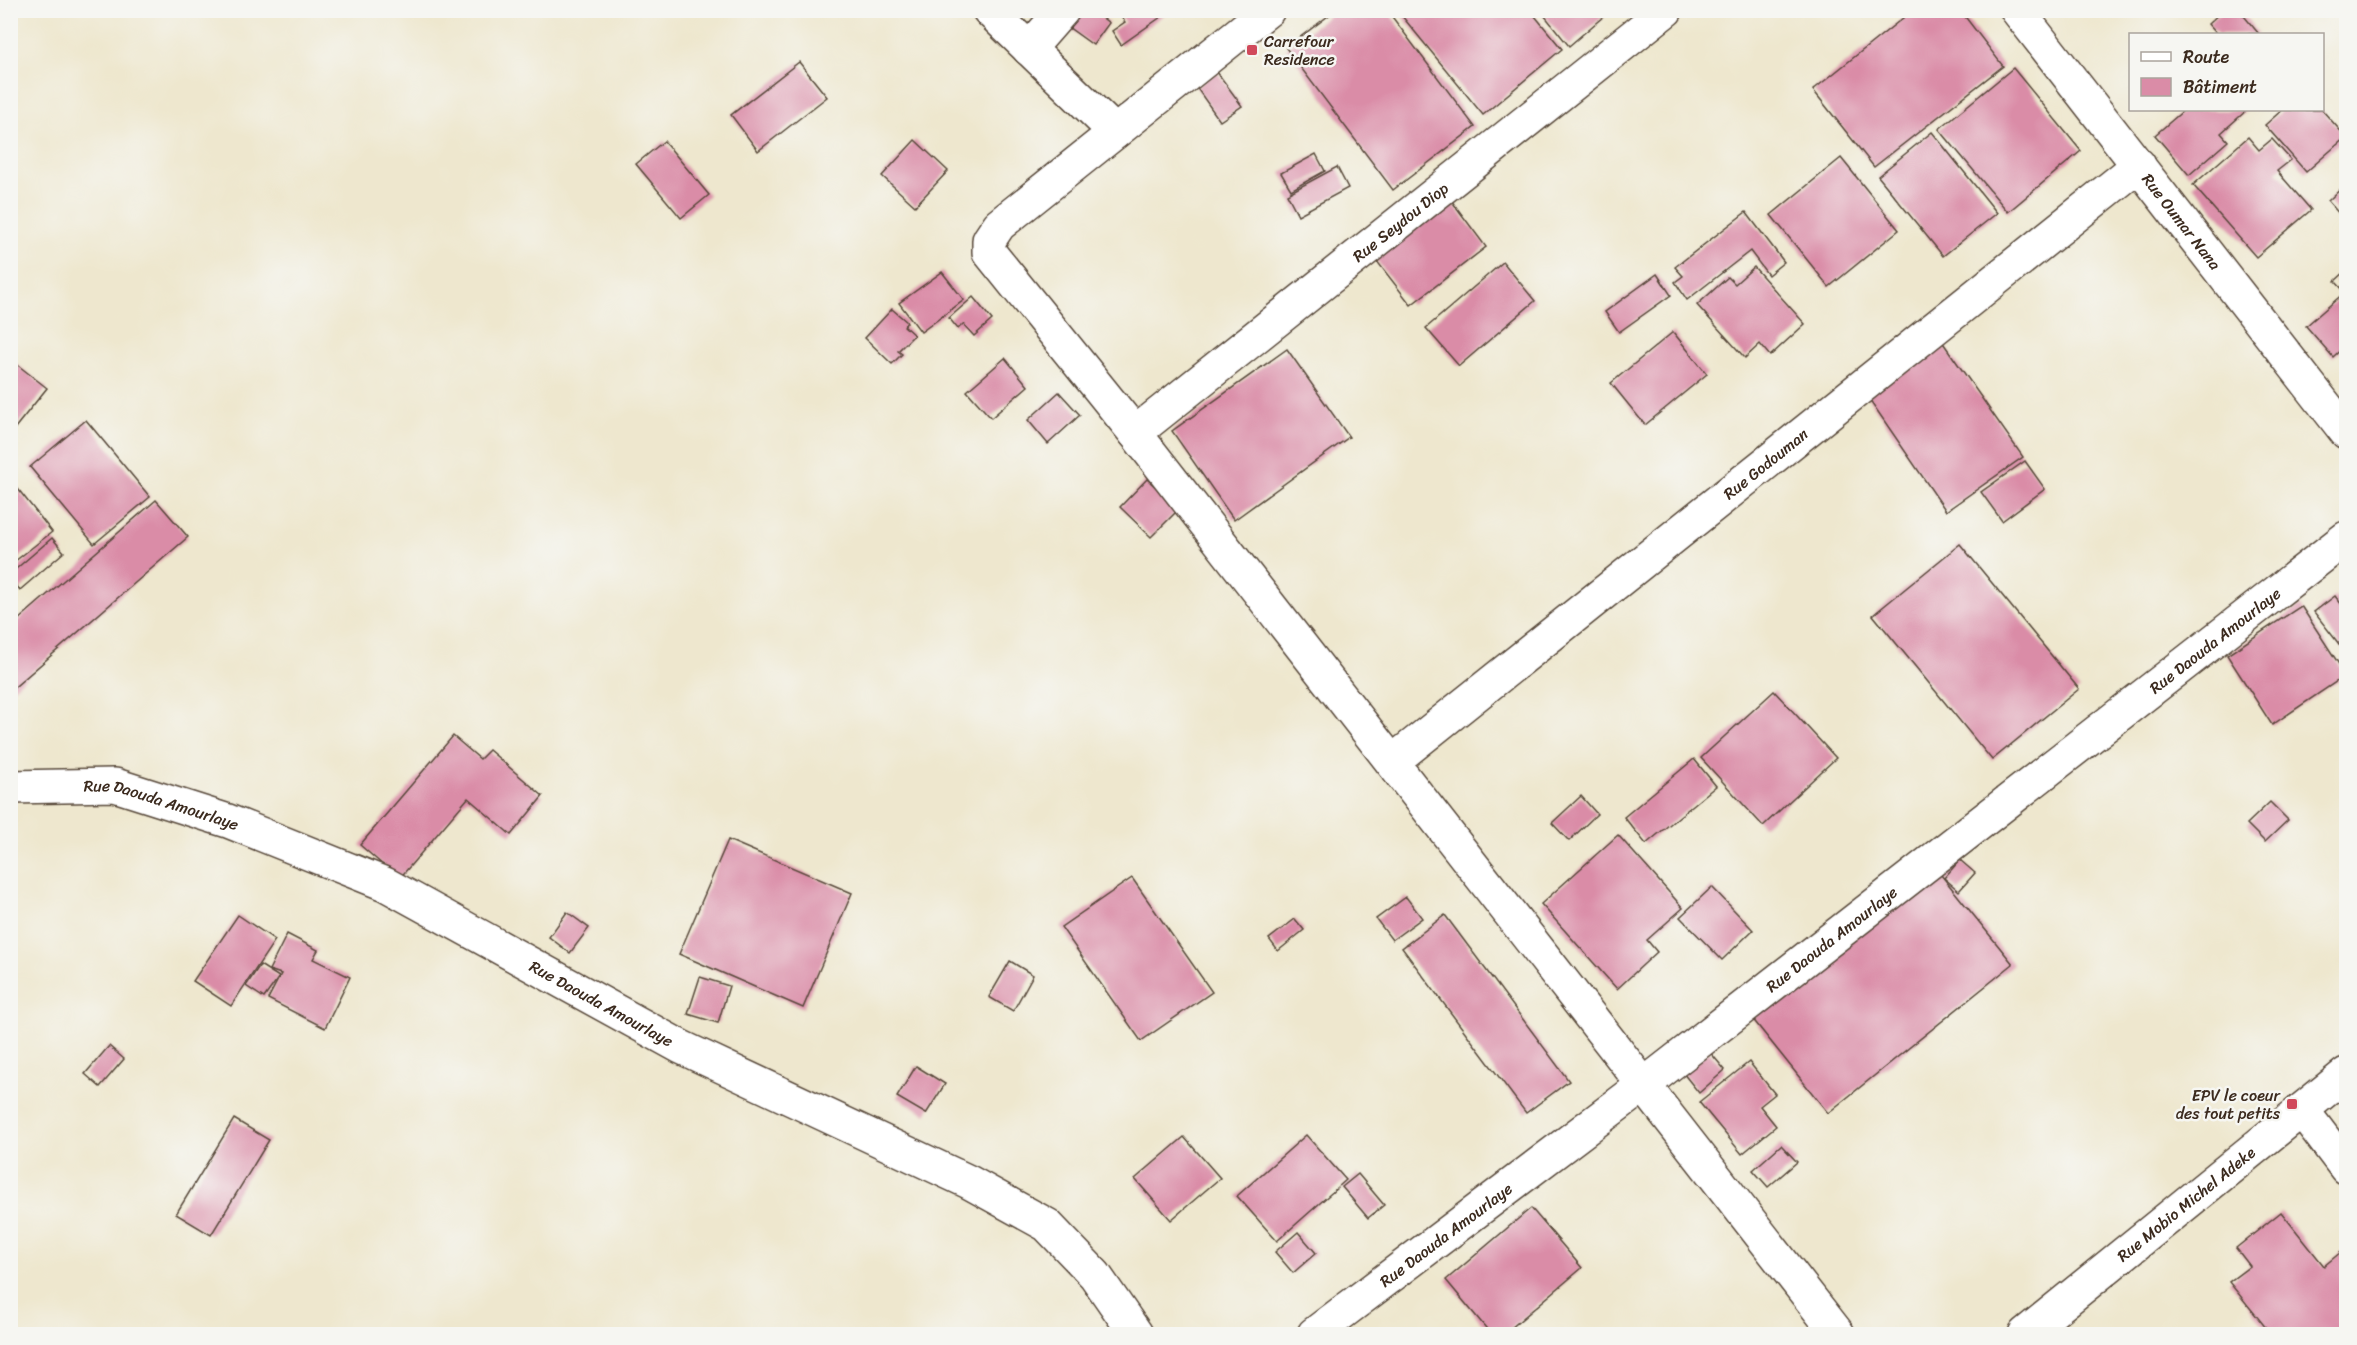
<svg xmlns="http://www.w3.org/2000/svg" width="2357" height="1345" viewBox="0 0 2357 1345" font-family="Sriracha,sans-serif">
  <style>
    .building { fill: #da8ca7 }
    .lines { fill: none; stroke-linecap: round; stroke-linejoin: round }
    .minor-casing { stroke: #564638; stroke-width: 36 }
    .minor { stroke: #fff; stroke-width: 33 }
    .poi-dot { fill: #d1495b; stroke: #f6f6f2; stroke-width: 2 }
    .labels { text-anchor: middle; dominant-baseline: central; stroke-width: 5; stroke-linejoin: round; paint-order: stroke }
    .poi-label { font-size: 16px; fill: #3b2a1e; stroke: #f6f6f2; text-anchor: start }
    .street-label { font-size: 16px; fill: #3b2a1e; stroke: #f6f6f2 }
  </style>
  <rect width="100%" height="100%" fill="#f6f6f2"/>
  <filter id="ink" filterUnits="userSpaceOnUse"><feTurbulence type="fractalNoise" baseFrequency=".0167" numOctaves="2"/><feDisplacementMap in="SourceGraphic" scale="12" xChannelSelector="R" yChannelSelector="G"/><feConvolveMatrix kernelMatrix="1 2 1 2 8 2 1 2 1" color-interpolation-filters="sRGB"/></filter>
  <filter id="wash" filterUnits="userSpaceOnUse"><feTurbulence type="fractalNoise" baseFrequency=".008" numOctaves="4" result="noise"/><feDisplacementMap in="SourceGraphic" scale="24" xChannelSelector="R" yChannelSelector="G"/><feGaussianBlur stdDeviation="1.35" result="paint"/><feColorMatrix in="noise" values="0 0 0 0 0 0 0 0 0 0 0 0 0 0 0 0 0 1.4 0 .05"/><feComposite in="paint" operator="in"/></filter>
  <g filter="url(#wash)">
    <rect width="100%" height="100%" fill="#eee7ce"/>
    <g id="blocks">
      <g class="building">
        <polygon points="1079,10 1092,10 1109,23 1093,45 1068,27"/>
        <polygon points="1116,10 1167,10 1168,12 1121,45 1112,31 1125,22"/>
        <polygon points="1336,10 1387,10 1475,127 1393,190 1286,48"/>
        <polygon points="1397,10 1530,10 1562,49 1483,115"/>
        <polygon points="1540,10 1611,10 1569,46"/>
        <polygon points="1913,10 1960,10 2003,66 1874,167 1813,90"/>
        <polygon points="2223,10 2239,10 2259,34 2217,34 2208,24"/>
        <polygon points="799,62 827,97 758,151 731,115"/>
        <polygon points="2013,68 2081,151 2008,212 1939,129"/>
        <polygon points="1217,72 1242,106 1220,121 1196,87"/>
        <polygon points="2184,110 2247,110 2221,133 2228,141 2189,175 2155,135"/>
        <polygon points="2282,110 2322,110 2346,137 2306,172 2265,125"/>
        <polygon points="1932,132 1997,213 1943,256 1878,176"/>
        <polygon points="2248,137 2259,150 2272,139 2291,160 2277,171 2311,210 2256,257 2193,185"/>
        <polygon points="915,140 948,171 915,206 882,176"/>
        <polygon points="664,141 709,195 681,218 636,164"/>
        <polygon points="1316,154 1325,171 1291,190 1281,173"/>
        <polygon points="1841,158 1899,230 1829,287 1771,215"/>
        <polygon points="1337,167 1348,188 1298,215 1287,194"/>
        <polygon points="2346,184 2346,211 2341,216 2328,201"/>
        <polygon points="1445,192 1486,247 1411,305 1369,251"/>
        <polygon points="1746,212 1784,262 1768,275 1750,251 1687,300 1675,282 1683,276 1675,267"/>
        <polygon points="1503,262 1535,301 1459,366 1426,328"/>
        <polygon points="1754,267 1805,324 1770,356 1760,344 1745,358 1697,305 1728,277 1735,284"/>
        <polygon points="2346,271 2346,345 2333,357 2306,326 2345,292 2335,281"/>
        <polygon points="942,272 964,300 921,332 899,303"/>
        <polygon points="1657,274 1671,295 1619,332 1605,312"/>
        <polygon points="973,297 992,320 974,336 963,324 958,329 949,318"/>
        <polygon points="892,309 907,322 904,326 914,335 898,351 902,354 892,364 865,338"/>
        <polygon points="1673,332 1707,374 1645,425 1611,383"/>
        <polygon points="1939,337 2023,457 1946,511 1863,390"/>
        <polygon points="1287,349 1349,437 1234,520 1172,431"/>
        <polygon points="1005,358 1028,386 991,418 967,391"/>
        <polygon points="10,359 47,388 10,434"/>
        <polygon points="1059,392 1080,415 1048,444 1028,420"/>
        <polygon points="86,420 150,497 94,544 30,467"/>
        <polygon points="2025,461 2045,489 2002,521 1981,492"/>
        <polygon points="1147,479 1179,509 1151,537 1120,507"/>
        <polygon points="18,489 52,532 10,565 10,496"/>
        <polygon points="156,500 188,537 10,691 10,627"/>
        <polygon points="52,538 64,552 20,590 10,578 10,574"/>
        <polygon points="1960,544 2079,689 1992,760 1873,615"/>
        <polygon points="2335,596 2346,610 2346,653 2314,612"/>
        <polygon points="2301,606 2346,675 2272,725 2227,655"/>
        <polygon points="1774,691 1836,758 1763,826 1701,758"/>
        <polygon points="453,736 480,759 489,750 543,796 511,835 468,798 399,879 360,845"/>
        <polygon points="1694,759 1716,786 1646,844 1624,817"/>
        <polygon points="1581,796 1597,814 1569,841 1552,823"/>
        <polygon points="2270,802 2288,820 2265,842 2247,824"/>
        <polygon points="1618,835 1683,908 1647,940 1657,952 1617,989 1541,904"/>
        <polygon points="728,840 852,893 803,1008 679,954"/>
        <polygon points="1960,860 1975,873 1959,891 1944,878"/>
        <polygon points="1937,870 2013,964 1828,1113 1752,1018"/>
        <polygon points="1132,878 1212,992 1141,1041 1061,927"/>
        <polygon points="1712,887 1753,930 1722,960 1680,917"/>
        <polygon points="1406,897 1422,918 1392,940 1376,919"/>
        <polygon points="567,912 589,928 570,953 549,937"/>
        <polygon points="238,915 275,940 231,1006 193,981"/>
        <polygon points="1445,915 1569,1081 1526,1113 1402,948"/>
        <polygon points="1295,919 1304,930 1278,951 1269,939"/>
        <polygon points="287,934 318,950 313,959 350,977 325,1028 268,999 281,974 269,970"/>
        <polygon points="1010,961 1033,975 1013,1011 989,997"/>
        <polygon points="260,965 279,977 264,998 246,986"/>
        <polygon points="700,977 729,986 718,1023 688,1014"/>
        <polygon points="109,1046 124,1059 100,1087 85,1074"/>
        <polygon points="1709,1051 1725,1070 1699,1093 1683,1073"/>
        <polygon points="1749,1062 1775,1094 1760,1106 1776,1126 1742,1154 1699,1102"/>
        <polygon points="916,1066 945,1084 926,1114 897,1097"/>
        <polygon points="234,1119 269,1140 211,1235 176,1214"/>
        <polygon points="1306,1135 1346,1180 1277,1241 1237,1196"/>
        <polygon points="1184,1137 1220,1178 1171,1220 1135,1179"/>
        <polygon points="1781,1145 1797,1162 1768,1187 1753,1170"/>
        <polygon points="1358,1174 1384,1205 1368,1218 1342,1187"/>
        <polygon points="1531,1208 1582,1268 1504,1334 1491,1334 1446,1280"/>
        <polygon points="2281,1212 2324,1266 2341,1252 2346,1259 2346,1334 2271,1334 2229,1282 2250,1266 2236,1248"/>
        <polygon points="1298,1232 1316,1253 1293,1273 1275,1252"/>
      </g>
    </g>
  </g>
  <g filter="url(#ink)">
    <use href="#blocks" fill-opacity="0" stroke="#564638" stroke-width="1.5"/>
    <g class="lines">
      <g class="minor-casing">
        <g id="minor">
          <polyline points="989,10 1115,132"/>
          <polyline points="1268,10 999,225 989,240 989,252 1135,433 1838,1334"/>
          <path id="s1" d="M2017,10L2346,432"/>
          <polyline points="1029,49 1063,10"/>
          <path id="s2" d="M1135,433L1666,10"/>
          <path id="s3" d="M1392,762L2139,165"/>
          <path id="s4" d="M10,787L115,785L228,821L385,884L681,1047L969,1182L1047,1225L1095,1275L1136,1334"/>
          <polyline points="2302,1110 2346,1168"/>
          <path id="s5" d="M1314,1334L1645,1084L2346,538"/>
          <path id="s6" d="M2025,1334L2346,1074"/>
        </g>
      </g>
      <use href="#minor" class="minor"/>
    </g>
  </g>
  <g class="poi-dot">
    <rect x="1246" y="44" width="12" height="12" rx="3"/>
    <rect x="2286" y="1098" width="12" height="12" rx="3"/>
  </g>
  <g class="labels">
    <g class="poi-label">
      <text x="1264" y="41">Carrefour<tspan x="1264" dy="18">Residence</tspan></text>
      <text x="2280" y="1095" text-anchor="end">EPV le coeur<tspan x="2280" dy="18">des tout petits</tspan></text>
    </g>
    <g class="street-label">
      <text stroke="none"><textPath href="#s1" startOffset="268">Rue Oumar Nana</textPath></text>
      <text stroke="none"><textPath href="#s2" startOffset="339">Rue Seydou Diop</textPath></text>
      <text stroke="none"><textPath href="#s3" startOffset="478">Rue Godouman</textPath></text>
      <text stroke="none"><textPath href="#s5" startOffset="1137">Rue Daouda Amourlaye</textPath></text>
      <text stroke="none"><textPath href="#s4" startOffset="154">Rue Daouda Amourlaye</textPath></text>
      <text stroke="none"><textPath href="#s5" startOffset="651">Rue Daouda Amourlaye</textPath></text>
      <text stroke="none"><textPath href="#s4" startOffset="640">Rue Daouda Amourlaye</textPath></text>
      <text stroke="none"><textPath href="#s6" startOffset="207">Rue Mobio Michel Adeke</textPath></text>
      <text stroke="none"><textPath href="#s5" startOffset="165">Rue Daouda Amourlaye</textPath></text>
    </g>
  </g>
  <rect width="2357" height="1345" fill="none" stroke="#f6f6f2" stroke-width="36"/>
  <rect x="2129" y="33" width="195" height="78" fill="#f6f6f2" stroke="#aba49d" stroke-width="1.5"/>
  <rect x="2141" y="52" width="30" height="9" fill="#ffffff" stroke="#aba49d" stroke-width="1.5"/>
  <text x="2183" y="63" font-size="18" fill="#3b2a1e">Route</text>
  <rect x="2141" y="78" width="30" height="18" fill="#da8ca7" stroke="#aba49d" stroke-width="1.5"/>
  <text x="2183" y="93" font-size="18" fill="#3b2a1e">Bâtiment</text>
</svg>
